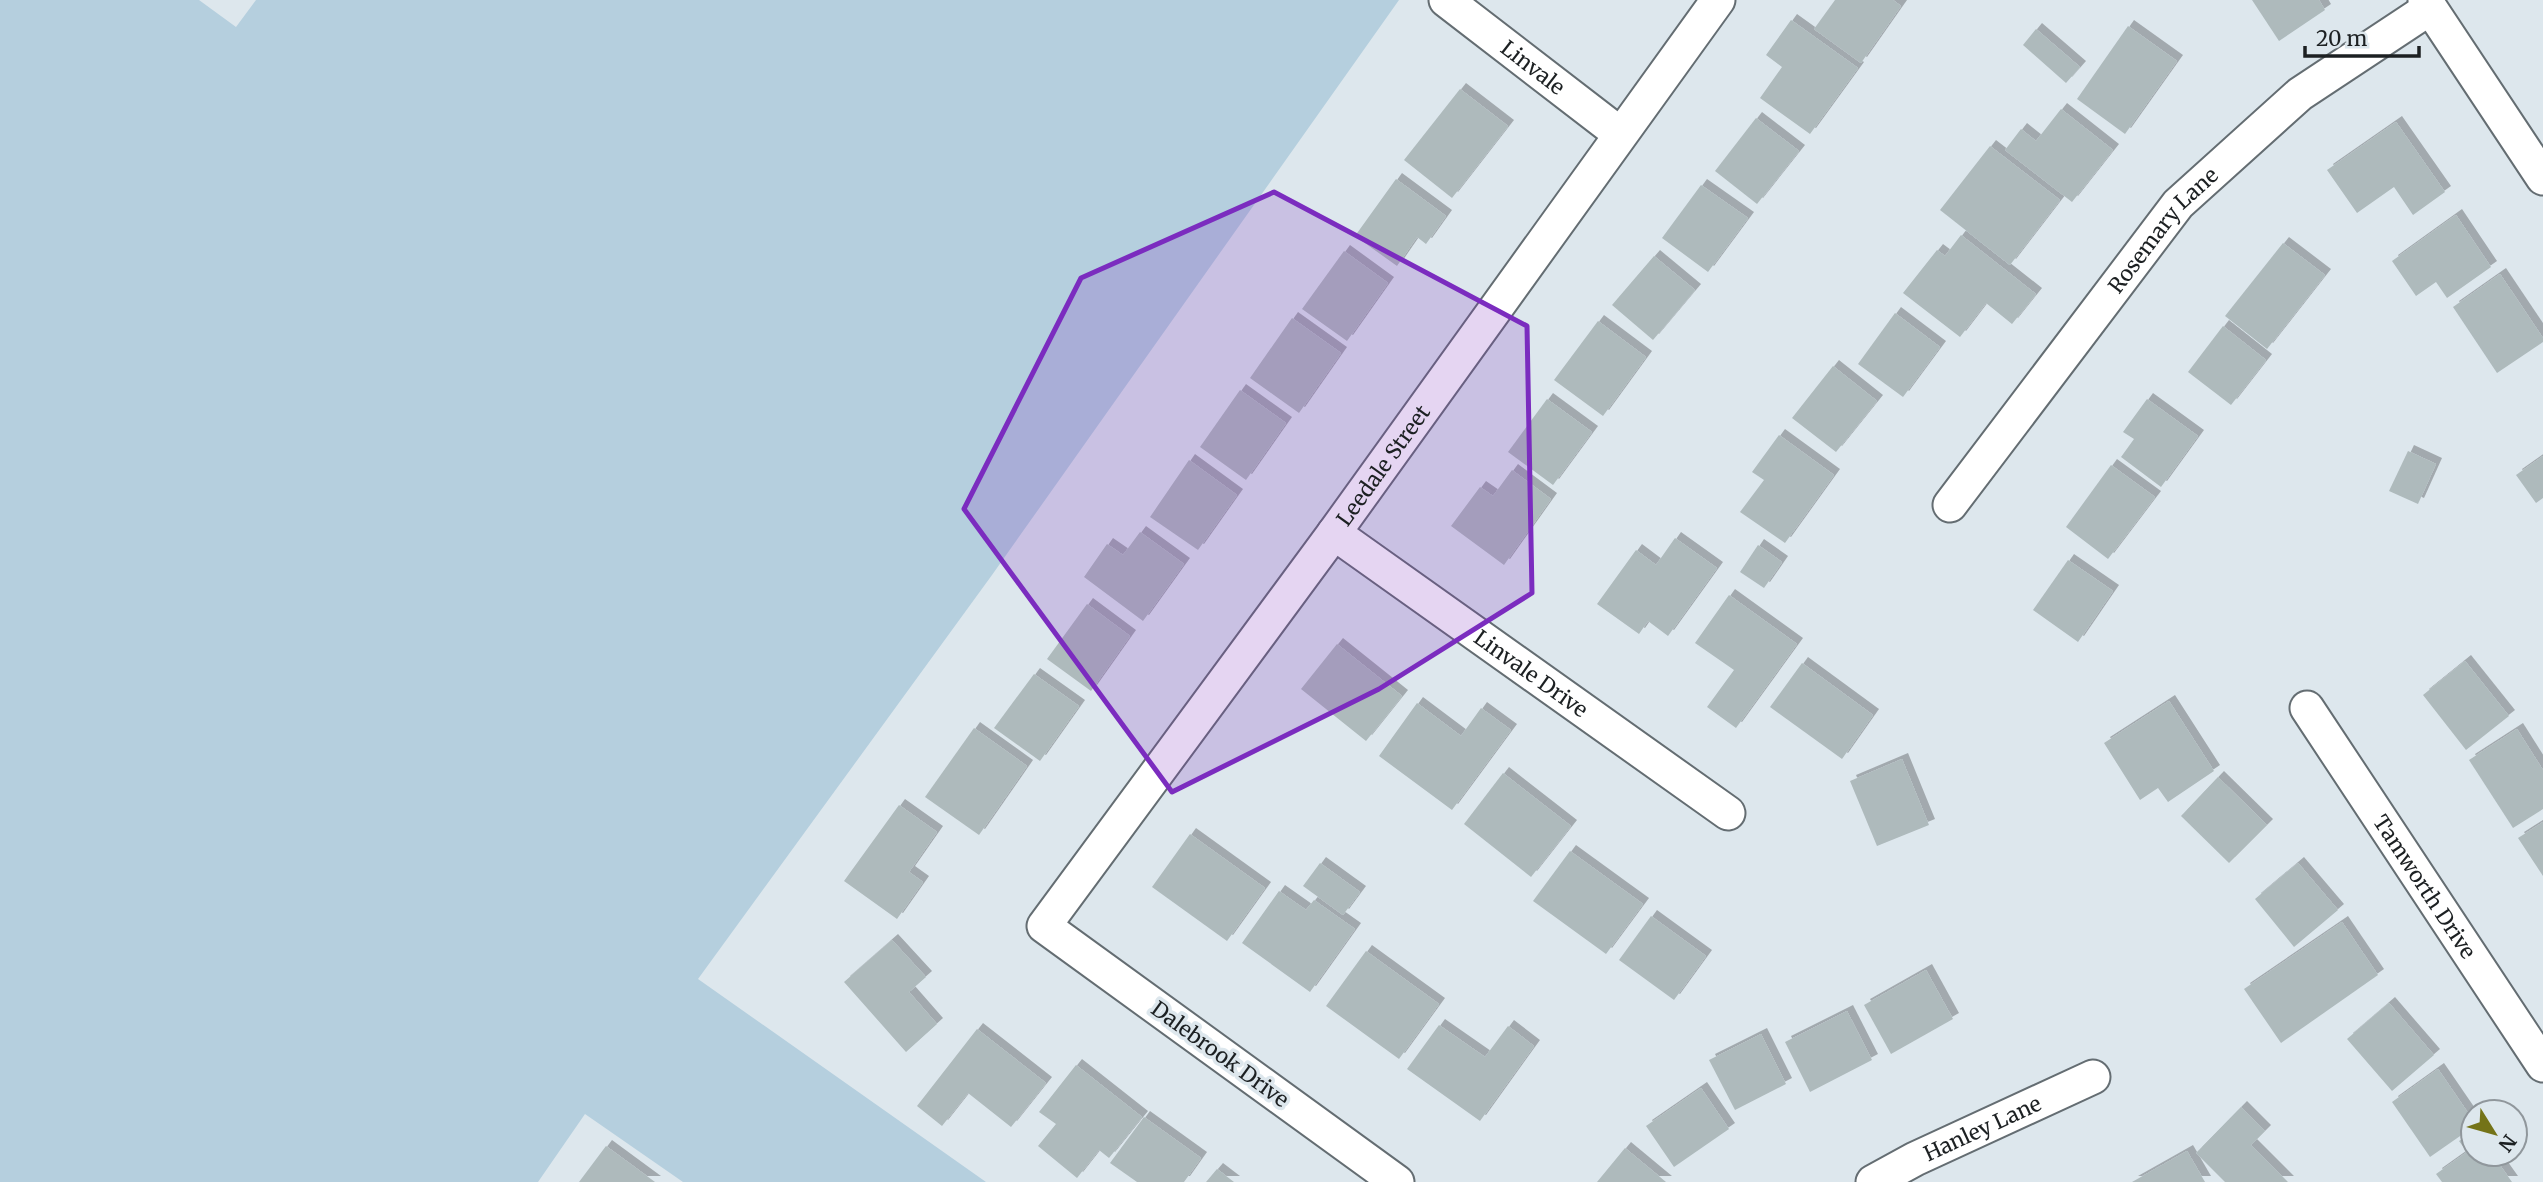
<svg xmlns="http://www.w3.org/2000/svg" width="2543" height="1182" viewBox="0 0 2543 1182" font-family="Merriweather,serif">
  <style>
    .green { fill: #b5cfde }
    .building { fill: #aebabc; filter: url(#shadow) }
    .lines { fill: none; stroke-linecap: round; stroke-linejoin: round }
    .minor-casing { stroke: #646d72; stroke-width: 37 }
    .minor { stroke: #fff; stroke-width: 33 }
    .marked { fill: #7b2cbf; fill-opacity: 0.2; stroke: #7b2cbf; stroke-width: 5; stroke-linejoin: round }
    .labels { text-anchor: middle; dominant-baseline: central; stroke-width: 7; stroke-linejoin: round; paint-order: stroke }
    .street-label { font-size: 21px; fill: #1c2022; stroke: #dde7ed }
  </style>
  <defs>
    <filter id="shadow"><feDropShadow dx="6" dy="-6" stdDeviation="0" flood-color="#0004"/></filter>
  </defs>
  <rect width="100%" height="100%" fill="#dde7ed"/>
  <polygon class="green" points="0,0 199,0 236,27 256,0 1399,0 992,575 698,979 986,1182 683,1182 585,1114 538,1182 0,1182"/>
  <g class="building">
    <polygon points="1835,0 1893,0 1901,6 1861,63 1814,29"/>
    <polygon points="2252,0 2319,0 2325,10 2279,41"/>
    <polygon points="1791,20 1858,68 1810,134 1760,98 1782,67 1766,55"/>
    <polygon points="2128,26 2177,61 2125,134 2077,99"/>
    <polygon points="2036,29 2080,67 2066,83 2023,45"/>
    <polygon points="1460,89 1508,126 1452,198 1404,160"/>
    <polygon points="2061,109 2113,150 2072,202 2005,150 2021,129 2036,141"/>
    <polygon points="1756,118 1799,151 1757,204 1715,171"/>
    <polygon points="2396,122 2445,192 2413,215 2394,187 2357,213 2327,170"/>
    <polygon points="1990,146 2060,200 2010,265 1940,210"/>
    <polygon points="1396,179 1446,216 1426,244 1417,237 1397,266 1355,236"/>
    <polygon points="1701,185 1748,218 1708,272 1662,238"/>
    <polygon points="2456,215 2491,267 2447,298 2436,282 2416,296 2392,261"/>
    <polygon points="1961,235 2036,294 2012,324 1986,303 1960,337 1903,293 1937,250 1945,256"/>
    <polygon points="2283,243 2325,275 2267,349 2225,316"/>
    <polygon points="1344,251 1388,283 1347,341 1302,309"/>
    <polygon points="1654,256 1695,290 1653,340 1612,305"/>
    <polygon points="2500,274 2543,338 2543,342 2497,373 2453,307"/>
    <polygon points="1895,313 1940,347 1903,397 1858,364"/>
    <polygon points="1292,318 1341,353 1299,413 1250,378"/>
    <polygon points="1598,321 1646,357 1603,416 1554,380"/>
    <polygon points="2223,326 2266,360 2231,405 2188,372"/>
    <polygon points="1833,366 1877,401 1836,452 1792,418"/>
    <polygon points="1240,390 1286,423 1246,480 1200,447"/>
    <polygon points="1547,399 1592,432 1553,485 1508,452"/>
    <polygon points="2147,399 2198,436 2161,487 2121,457 2134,439 2123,432"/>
    <polygon points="1779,435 1834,475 1785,543 1740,512 1764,480 1752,472"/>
    <polygon points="2408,451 2436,464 2418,504 2389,491"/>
    <polygon points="2543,456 2543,498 2536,503 2516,475"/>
    <polygon points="1189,460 1237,495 1198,550 1150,517"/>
    <polygon points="2111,465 2155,497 2108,559 2066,527"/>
    <polygon points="1512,470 1551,499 1504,565 1451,526 1480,487 1493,496"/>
    <polygon points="1140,532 1184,564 1143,621 1084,577 1107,544 1123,555"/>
    <polygon points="1675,538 1717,568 1668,636 1648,621 1639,634 1597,604 1636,550 1656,565"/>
    <polygon points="1758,545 1782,562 1764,588 1740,572"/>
    <polygon points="2068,560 2113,591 2078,642 2033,610"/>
    <polygon points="1729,595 1797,644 1736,728 1707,707 1734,670 1695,643"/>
    <polygon points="1087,604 1130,636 1091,691 1047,659"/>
    <polygon points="1337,644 1402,696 1366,741 1301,689"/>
    <polygon points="2465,661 2509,716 2466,750 2423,695"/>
    <polygon points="1802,663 1873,715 1842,759 1770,707"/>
    <polygon points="1034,674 1079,706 1040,761 994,728"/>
    <polygon points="2169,701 2214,771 2168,802 2158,788 2140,800 2104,743"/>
    <polygon points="1417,703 1461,736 1481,708 1511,730 1452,810 1379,756"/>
    <polygon points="974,728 1027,766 979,835 925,797"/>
    <polygon points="2517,729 2543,770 2543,809 2513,828 2469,760"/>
    <polygon points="1902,759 1929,825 1877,846 1850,781"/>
    <polygon points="1503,773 1571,826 1531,877 1464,824"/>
    <polygon points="2218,777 2267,825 2229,863 2181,816"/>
    <polygon points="899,805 937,832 909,872 923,882 897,919 844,881"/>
    <polygon points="2543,822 2543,876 2518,838"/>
    <polygon points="1190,834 1265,888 1227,941 1152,887"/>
    <polygon points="1570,851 1643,904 1606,954 1533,901"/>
    <polygon points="1320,863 1360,892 1343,915 1303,886"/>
    <polygon points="2298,863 2338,910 2294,947 2255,899"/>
    <polygon points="1279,891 1306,910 1314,900 1355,929 1310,992 1242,943"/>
    <polygon points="1651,916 1706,956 1674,1000 1619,960"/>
    <polygon points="2342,922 2378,975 2281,1043 2244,989"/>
    <polygon points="892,940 926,977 909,992 937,1024 906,1052 844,982"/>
    <polygon points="1366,951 1439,1004 1399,1059 1326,1006"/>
    <polygon points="1926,970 1953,1019 1891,1054 1864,1005"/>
    <polygon points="2389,1003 2434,1055 2392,1091 2347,1039"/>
    <polygon points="1847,1011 1872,1060 1810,1092 1785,1042"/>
    <polygon points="1439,1025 1485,1057 1508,1026 1534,1046 1480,1121 1407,1069"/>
    <polygon points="977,1029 1046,1083 1011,1127 968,1093 942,1126 917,1106"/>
    <polygon points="1761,1034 1786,1084 1735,1110 1709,1060"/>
    <polygon points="1076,1065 1142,1117 1109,1158 1099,1150 1077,1178 1038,1146 1056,1124 1039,1112"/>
    <polygon points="2438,1069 2473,1120 2473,1127 2430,1157 2392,1102"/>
    <polygon points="1701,1088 1729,1129 1674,1167 1646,1126"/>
    <polygon points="2241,1107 2265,1131 2251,1145 2288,1182 2225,1182 2196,1153"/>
    <polygon points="1144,1117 1201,1158 1184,1182 1137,1182 1110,1163"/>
    <polygon points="2473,1132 2473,1154 2492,1154 2512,1182 2442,1182 2436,1174 2467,1152 2459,1141"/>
    <polygon points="606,1146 655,1182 579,1182"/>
    <polygon points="1625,1148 1666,1182 1597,1182"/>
    <polygon points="2187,1151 2205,1182 2132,1182"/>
    <polygon points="1217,1169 1234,1182 1206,1182"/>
  </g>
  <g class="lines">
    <g class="minor-casing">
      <g id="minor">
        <path id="s1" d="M1446,0L1620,134"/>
        <polyline points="2425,0 2543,178"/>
        <path id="s2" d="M1950,505L2178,204L2300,94L2430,8"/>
        <path id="s3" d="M1334,533L1728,813"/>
        <path id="s4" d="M2307,708L2543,1065"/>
        <path id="s5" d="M1397,1182L1044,926L1334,533L1718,0"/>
        <path id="s6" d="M1873,1182L1915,1159L2093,1077"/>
      </g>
    </g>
    <use href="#minor" class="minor"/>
  </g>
  <path class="marked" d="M1274,192L1527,326L1532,593L1379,689L1172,792L964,509L1081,278Z"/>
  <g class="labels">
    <g class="street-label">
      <text stroke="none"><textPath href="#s1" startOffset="110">Linvale</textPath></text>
      <text stroke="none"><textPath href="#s2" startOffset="348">Rosemary Lane</textPath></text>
      <text stroke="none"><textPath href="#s5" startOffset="1008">Leedale Street</textPath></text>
      <text stroke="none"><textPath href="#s3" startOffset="242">Linvale Drive</textPath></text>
      <text stroke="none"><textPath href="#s4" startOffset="214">Tamworth Drive</textPath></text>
      <text transform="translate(1220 1054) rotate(36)">Dalebrook Drive</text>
      <text stroke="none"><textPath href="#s6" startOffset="122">Hanley Lane</textPath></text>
    </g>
  </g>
  <g transform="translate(2494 1133) rotate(127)"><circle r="33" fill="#dde7ed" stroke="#90979c" stroke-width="2"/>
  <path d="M0-5L12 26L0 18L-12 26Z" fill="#747318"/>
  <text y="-10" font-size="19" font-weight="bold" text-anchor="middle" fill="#1c2022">N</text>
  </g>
  <path d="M2305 46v10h114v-10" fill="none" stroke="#1c2022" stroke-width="3.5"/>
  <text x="2316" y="46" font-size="21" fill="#1c2022" stroke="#dde7ed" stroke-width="5" paint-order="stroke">20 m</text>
</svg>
